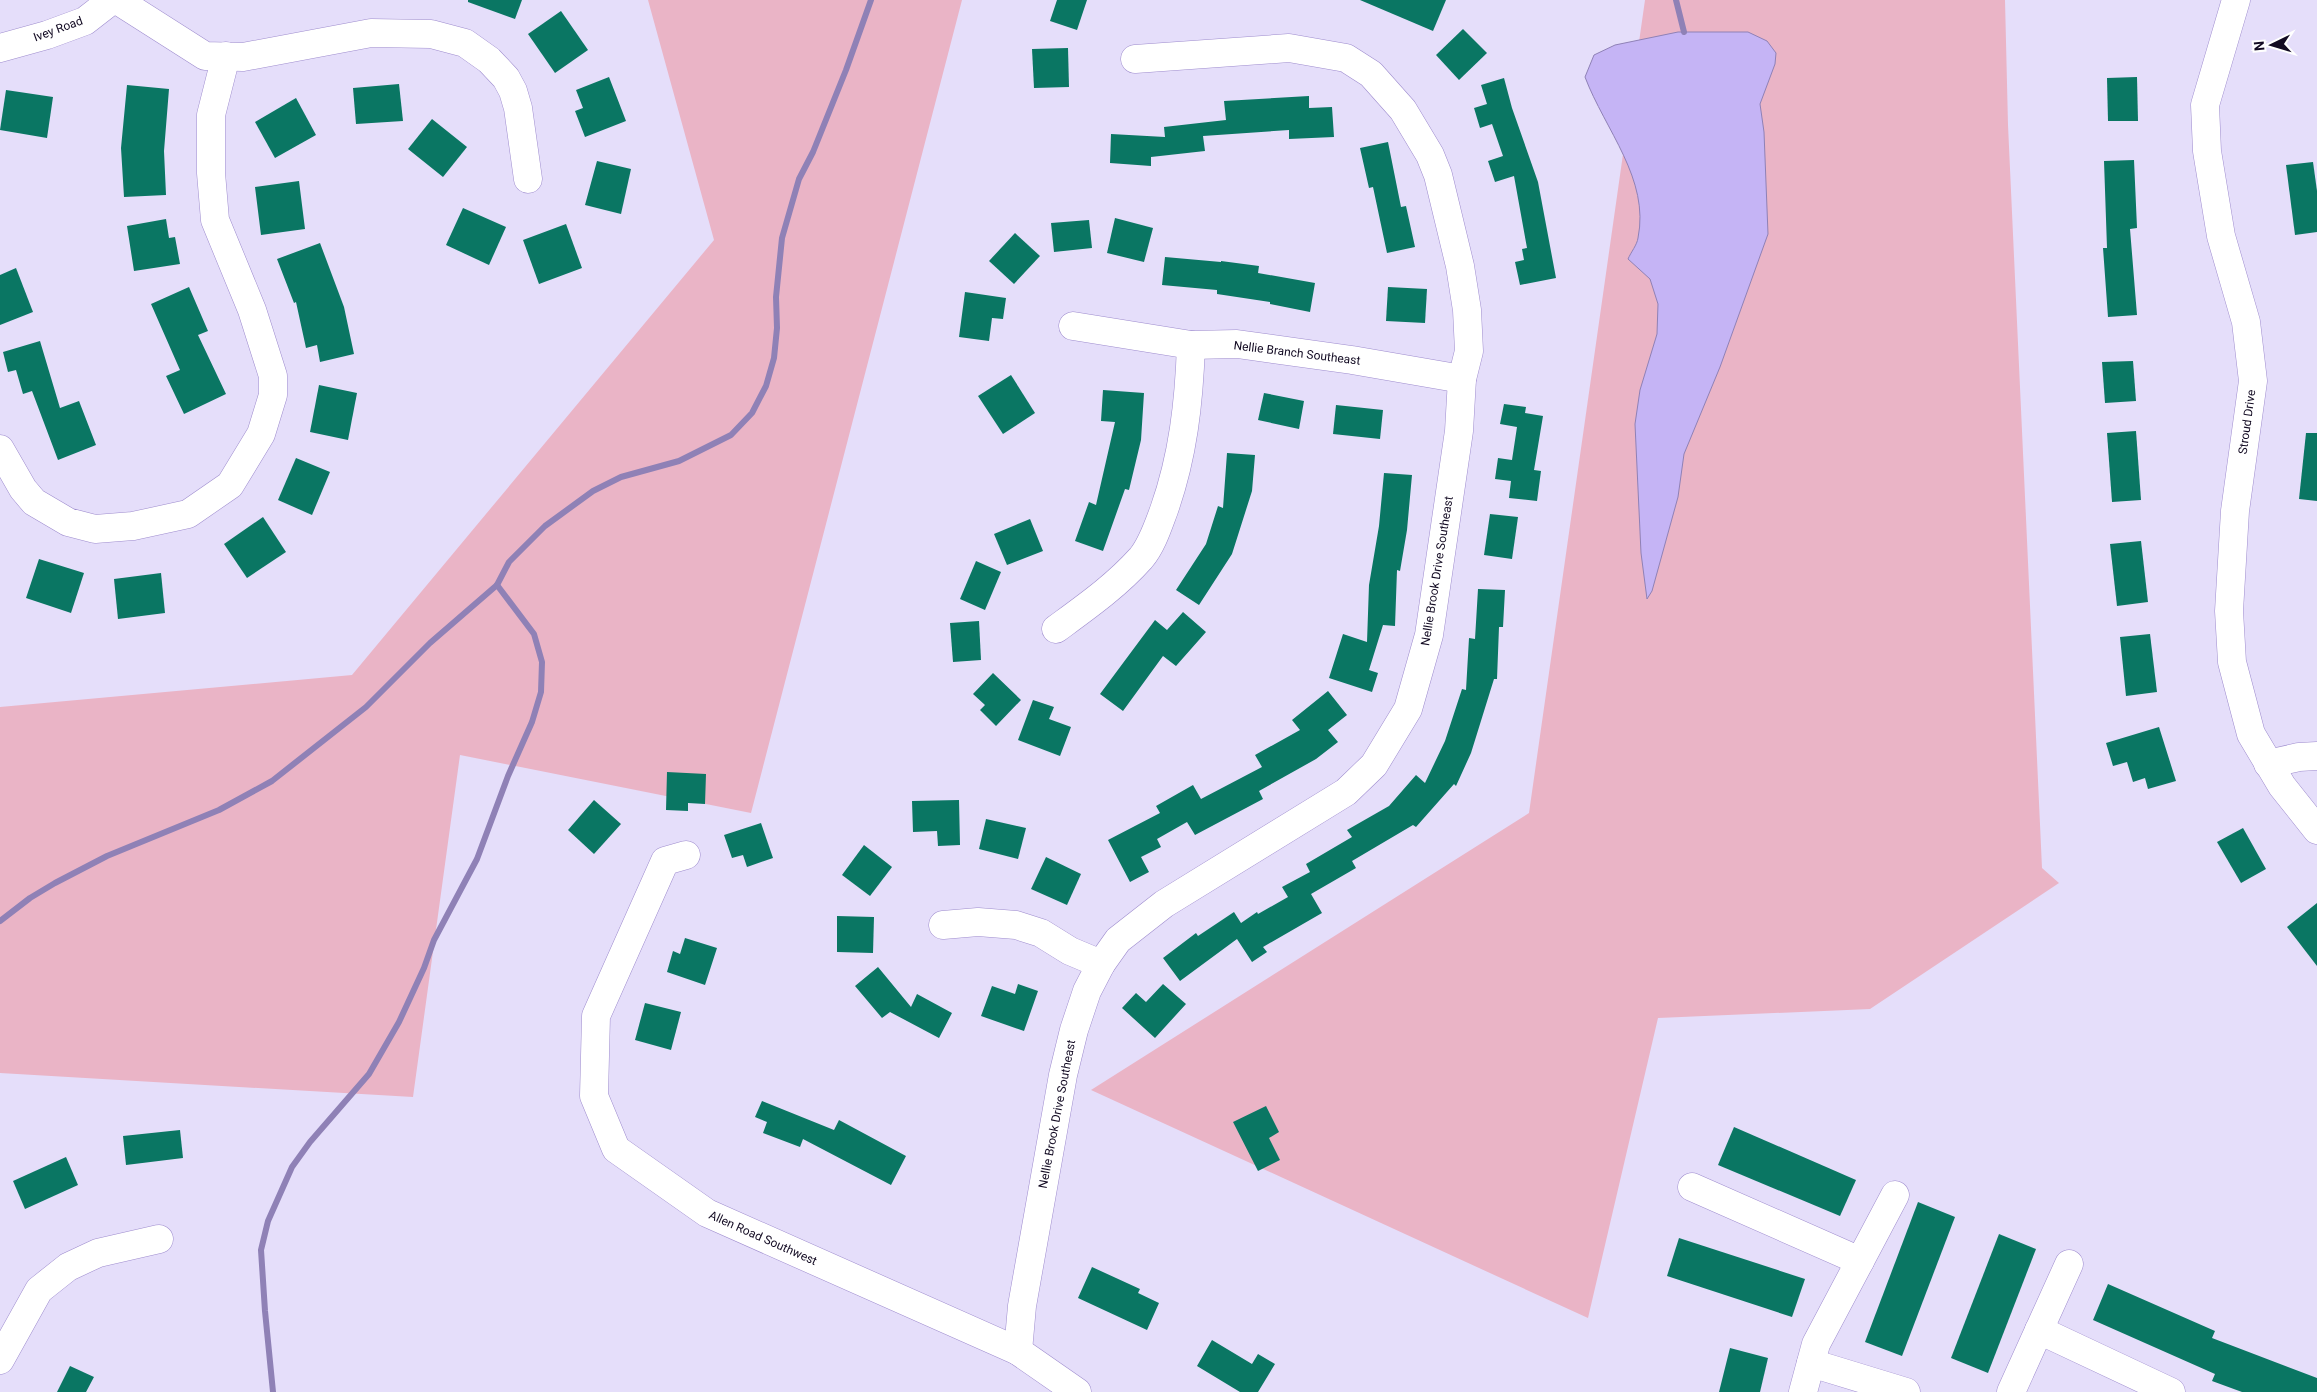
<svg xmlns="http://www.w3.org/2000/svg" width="2317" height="1392" viewBox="0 0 2317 1392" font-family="Roboto,sans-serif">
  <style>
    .green { fill: #eab4c6 }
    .water { fill: #c5b4f5; stroke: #8f81b6 }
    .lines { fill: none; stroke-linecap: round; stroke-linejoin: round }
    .stream { stroke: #8f81b6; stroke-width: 6 }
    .building { fill: #0a7663 }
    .minor-casing { stroke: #9e8cce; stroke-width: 29 }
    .minor { stroke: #fff; stroke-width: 28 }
    .labels { text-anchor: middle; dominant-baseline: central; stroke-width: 5; stroke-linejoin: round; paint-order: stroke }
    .street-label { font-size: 12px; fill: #120a22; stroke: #fff }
  </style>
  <rect width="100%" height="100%" fill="#e5defa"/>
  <g class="green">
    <polygon points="648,0 962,0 751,813 460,755 413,1097 0,1073 0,707 352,675 714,240"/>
    <polygon points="1645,0 2005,0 2008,125 2042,868 2059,883 1870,1009 1658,1018 1588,1318 1091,1090 1529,813"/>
  </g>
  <path class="water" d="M1678,32H1748L1767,41L1776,53L1775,64L1760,104L1764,132L1768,234L1720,367L1684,454L1678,497L1652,591L1647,599L1641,553L1635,424L1640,390L1657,334L1658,304L1650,279L1628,259C1631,252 1637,245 1638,238C1650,179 1605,130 1585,77L1594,55L1615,45Z"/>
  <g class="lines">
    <g class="stream">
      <polyline points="1676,0 1684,32"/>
      <polyline points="0,921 30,898 55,883 107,856 219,810 272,781 366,707 430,643 497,585 509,562 545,526 593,491 621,477 679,461 731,435 752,413 766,386 774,358 777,328 776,297 782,238 799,179 813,152 846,70 871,0"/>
      <polyline points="273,1392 265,1311 261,1250 268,1221 292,1167 310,1142 369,1074 399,1022 424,968 434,940 477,859 508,776 532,722 541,692 542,662 534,634 497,585"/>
    </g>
  </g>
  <g class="building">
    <polygon points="468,0 522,0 515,19 468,2"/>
    <polygon points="1057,0 1087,0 1077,30 1050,21"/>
    <polygon points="1360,0 1446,0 1433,31"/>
    <polygon points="561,11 588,50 555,73 528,34"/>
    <polygon points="1463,29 1487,53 1459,80 1436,55"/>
    <polygon points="1068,48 1069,87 1034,88 1032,49"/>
    <polygon points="609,77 626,121 585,137 575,111 583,108 576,90"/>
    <polygon points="2137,77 2138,121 2108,121 2107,78"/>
    <polygon points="1504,78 1512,108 1538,182 1556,278 1520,285 1515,262 1524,260 1522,249 1527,248 1514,176 1495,182 1488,161 1503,156 1492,124 1480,128 1474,108 1487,104 1481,85"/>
    <polygon points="399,84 403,121 356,124 353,88"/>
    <polygon points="127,85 169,89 164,151 166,195 124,197 121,148"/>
    <polygon points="6,90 53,97 47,138 0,130"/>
    <polygon points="1309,96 1309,108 1332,107 1334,137 1289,139 1289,130 1203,136 1205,151 1151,157 1151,166 1110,163 1111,134 1165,137 1164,127 1226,120 1224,101"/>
    <polygon points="296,98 316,135 275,158 255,122"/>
    <polygon points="432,119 467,147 443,177 408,149"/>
    <polygon points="1388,142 1401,207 1406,206 1415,247 1387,253 1373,187 1369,188 1360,148"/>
    <polygon points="2134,160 2137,228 2130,229 2137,315 2108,317 2103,248 2107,248 2104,161"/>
    <polygon points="597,161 631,169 621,214 585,205"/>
    <polygon points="2313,162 2317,191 2317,232 2295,235 2286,165"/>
    <polygon points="299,181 305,229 261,235 255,187"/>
    <polygon points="463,208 506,227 489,265 446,245"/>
    <polygon points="1115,218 1153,228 1144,262 1107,253"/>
    <polygon points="166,219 169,238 175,237 180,264 134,271 127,226"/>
    <polygon points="1089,220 1092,248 1054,252 1051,223"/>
    <polygon points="566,224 582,268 539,284 523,240"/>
    <polygon points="1015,233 1040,256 1014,284 989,261"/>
    <polygon points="320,243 344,307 354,354 320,362 317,345 306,348 296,302 294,303 277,259"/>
    <polygon points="1165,257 1221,262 1221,261 1259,266 1258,273 1315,283 1310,312 1270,304 1270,302 1217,294 1217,290 1162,285"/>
    <polygon points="16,268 33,312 0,325 0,275"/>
    <polygon points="189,287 208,331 198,335 226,394 184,414 166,376 180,370 151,304"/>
    <polygon points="1388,287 1427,289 1425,323 1386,321"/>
    <polygon points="965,292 1006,298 1003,319 992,318 989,341 959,337"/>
    <polygon points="40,341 60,408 79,401 96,445 58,460 32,391 23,394 16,370 8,372 3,352"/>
    <polygon points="2133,361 2136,401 2105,403 2102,362"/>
    <polygon points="1011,375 1035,413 1003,434 978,396"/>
    <polygon points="319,385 357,393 348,440 310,432"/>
    <polygon points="1103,390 1144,393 1141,440 1129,490 1125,489 1103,551 1075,541 1089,502 1096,505 1115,422 1101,421"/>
    <polygon points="1264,393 1304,401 1299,429 1258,420"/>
    <polygon points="1504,404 1526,407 1525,413 1543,416 1534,470 1541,471 1537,501 1509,498 1511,481 1495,479 1498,458 1512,460 1517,427 1500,424"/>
    <polygon points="1336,405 1383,410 1380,439 1333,434"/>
    <polygon points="2136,431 2141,500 2112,502 2107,433"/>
    <polygon points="2306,433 2317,433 2317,501 2299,499"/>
    <polygon points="1227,453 1255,455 1252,491 1232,554 1199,605 1176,590 1206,544 1218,506 1223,508"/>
    <polygon points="296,458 330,472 312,515 278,500"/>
    <polygon points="1384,473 1412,475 1407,530 1400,571 1397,570 1395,626 1383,625 1369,670 1378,673 1372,692 1329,678 1343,634 1367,642 1369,585 1379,526"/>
    <polygon points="1490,514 1518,517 1512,559 1484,555"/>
    <polygon points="263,517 286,552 247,578 224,544"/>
    <polygon points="1030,519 1043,551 1007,565 994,534"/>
    <polygon points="2141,541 2148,602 2117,606 2110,544"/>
    <polygon points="39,559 84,573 71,613 26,598"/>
    <polygon points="976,561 1001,572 985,610 960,599"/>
    <polygon points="161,573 165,613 118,619 114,579"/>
    <polygon points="1478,589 1505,590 1503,627 1499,627 1497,679 1494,679 1471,753 1456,786 1454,784 1416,827 1413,825 1352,861 1356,868 1311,894 1322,913 1263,947 1267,952 1252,962 1237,939 1180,981 1163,958 1196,933 1198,936 1234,912 1241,923 1257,912 1258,914 1288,897 1282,887 1310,872 1306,864 1352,837 1347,830 1389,806 1416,775 1425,783 1445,741 1462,689 1466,690 1469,638 1475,639"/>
    <polygon points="1183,612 1206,632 1176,666 1163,656 1123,711 1100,694 1155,620 1167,630"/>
    <polygon points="979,621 981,660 953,662 950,623"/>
    <polygon points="2150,634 2157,692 2126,696 2120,637"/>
    <polygon points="993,673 1021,700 996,726 980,710 985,705 973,694"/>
    <polygon points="1328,691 1347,715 1328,730 1338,742 1316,759 1259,791 1263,799 1195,835 1187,822 1157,839 1161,847 1141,857 1149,872 1130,882 1108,840 1160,813 1156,806 1193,785 1201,799 1262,767 1255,755 1300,730 1292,720"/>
    <polygon points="1033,700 1054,707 1049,719 1071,727 1060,756 1018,740"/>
    <polygon points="2159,727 2176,781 2148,789 2145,778 2133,782 2127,762 2113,766 2106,743"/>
    <polygon points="667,772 706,774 705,804 688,803 688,811 666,810"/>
    <polygon points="594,800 621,824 594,854 568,830"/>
    <polygon points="959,800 960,845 938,846 937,831 913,832 912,801"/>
    <polygon points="986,819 1026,828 1018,859 979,849"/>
    <polygon points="761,823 773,858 747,867 743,855 732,858 724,835"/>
    <polygon points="2243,828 2266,869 2241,883 2217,842"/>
    <polygon points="864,845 892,867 870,896 842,875"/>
    <polygon points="1046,857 1081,874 1067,905 1031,889"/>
    <polygon points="2317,903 2317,966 2287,927"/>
    <polygon points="837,916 874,917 873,953 837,952"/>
    <polygon points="685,938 717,948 705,985 667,972 673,951 680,954"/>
    <polygon points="878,967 911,1007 917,994 952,1013 939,1038 890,1012 882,1018 855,986"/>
    <polygon points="1018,984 1038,991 1024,1031 981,1016 992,986 1015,994"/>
    <polygon points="1163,984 1186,1004 1155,1038 1122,1008 1136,993 1146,1002"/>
    <polygon points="645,1003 681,1012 671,1050 635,1040"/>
    <polygon points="762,1101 834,1130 839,1120 906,1156 891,1185 803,1139 800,1147 763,1133 767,1122 755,1117"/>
    <polygon points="1266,1106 1279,1132 1269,1138 1280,1160 1258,1171 1233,1122"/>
    <polygon points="1734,1127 1856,1180 1840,1216 1718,1165"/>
    <polygon points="180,1130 183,1158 126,1165 123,1136"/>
    <polygon points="66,1157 78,1185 25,1209 13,1181"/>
    <polygon points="1918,1202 1955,1217 1902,1356 1865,1342"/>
    <polygon points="1999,1234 2036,1249 1988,1373 1951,1358"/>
    <polygon points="1679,1238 1805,1279 1792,1317 1667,1276"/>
    <polygon points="1092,1267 1140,1289 1138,1293 1159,1303 1147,1330 1078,1298"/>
    <polygon points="2108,1284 2215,1331 2212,1338 2317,1378 2317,1392 2242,1392 2212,1381 2215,1374 2093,1320"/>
    <polygon points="1212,1340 1252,1364 1258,1354 1275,1364 1258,1392 1240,1392 1197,1366"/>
    <polygon points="1730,1348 1768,1358 1760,1392 1719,1392"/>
    <polygon points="70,1366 94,1377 86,1392 57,1392"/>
  </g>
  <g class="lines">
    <g class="minor-casing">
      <g id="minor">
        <polyline points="117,0 205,56 243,57 371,33 431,34 465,43 489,60 506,78 513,91 518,108 528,179"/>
        <polyline points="2236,0 2205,105 2207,151 2221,236 2246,322 2253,381 2235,511 2229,611 2232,662 2251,734 2282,786 2317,830"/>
        <polyline points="0,48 47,35 85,21 112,0"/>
        <polyline points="1073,326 1191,345 1237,344 1352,360 1462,379"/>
        <polyline points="0,449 23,489 34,502 68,522 95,529 133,526 188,514 230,485 261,434 273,395 273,376 252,310 215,220 211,173 211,115 226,56"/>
        <path d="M1056,629C1086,607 1116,586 1141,558C1152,545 1158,526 1164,510C1183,456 1189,403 1191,345"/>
        <polyline points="2268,764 2299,757 2317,756"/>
        <polyline points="686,855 665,861 596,1016 594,1096 616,1149 707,1213 1018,1351 1077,1392"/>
        <polyline points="943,925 978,922 1016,925 1041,933 1070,951 1101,964"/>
        <polyline points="1692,1187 1860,1261"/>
        <polyline points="2039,1330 2171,1392"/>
        <polyline points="1018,1351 1022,1306 1063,1075 1074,1030 1087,991 1101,964 1118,940 1164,904 1346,792 1374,765 1408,709 1429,635 1459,431 1462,379 1469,351 1467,310 1460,266 1438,175 1430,155 1403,110 1371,74 1346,58 1289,48 1135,59"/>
        <polyline points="0,1360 39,1290 68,1267 98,1253 159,1239"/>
        <polyline points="1811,1363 1906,1392"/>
        <polyline points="1803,1392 1816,1344 1895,1195"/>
        <polyline points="2011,1392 2069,1264"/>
      </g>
    </g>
    <use href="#minor" class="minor"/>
  </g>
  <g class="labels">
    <g class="street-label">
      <text transform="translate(58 29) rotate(-20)">Ivey Road</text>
      <text transform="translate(1297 353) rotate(7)">Nellie Branch Southeast</text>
      <text transform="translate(2247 422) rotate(-82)">Stroud Drive</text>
      <text transform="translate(1437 571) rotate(-81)">Nellie Brook Drive Southeast</text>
      <text transform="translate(1057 1114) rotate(-79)">Nellie Brook Drive Southeast</text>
      <text transform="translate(763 1238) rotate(24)">Allen Road Southwest</text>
    </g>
  </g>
  <g transform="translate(2272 45) rotate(265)" stroke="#ffffff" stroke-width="4" paint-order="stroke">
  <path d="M0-4L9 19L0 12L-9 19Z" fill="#120a22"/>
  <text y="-8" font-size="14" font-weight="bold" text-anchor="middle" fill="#120a22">N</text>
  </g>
</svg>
